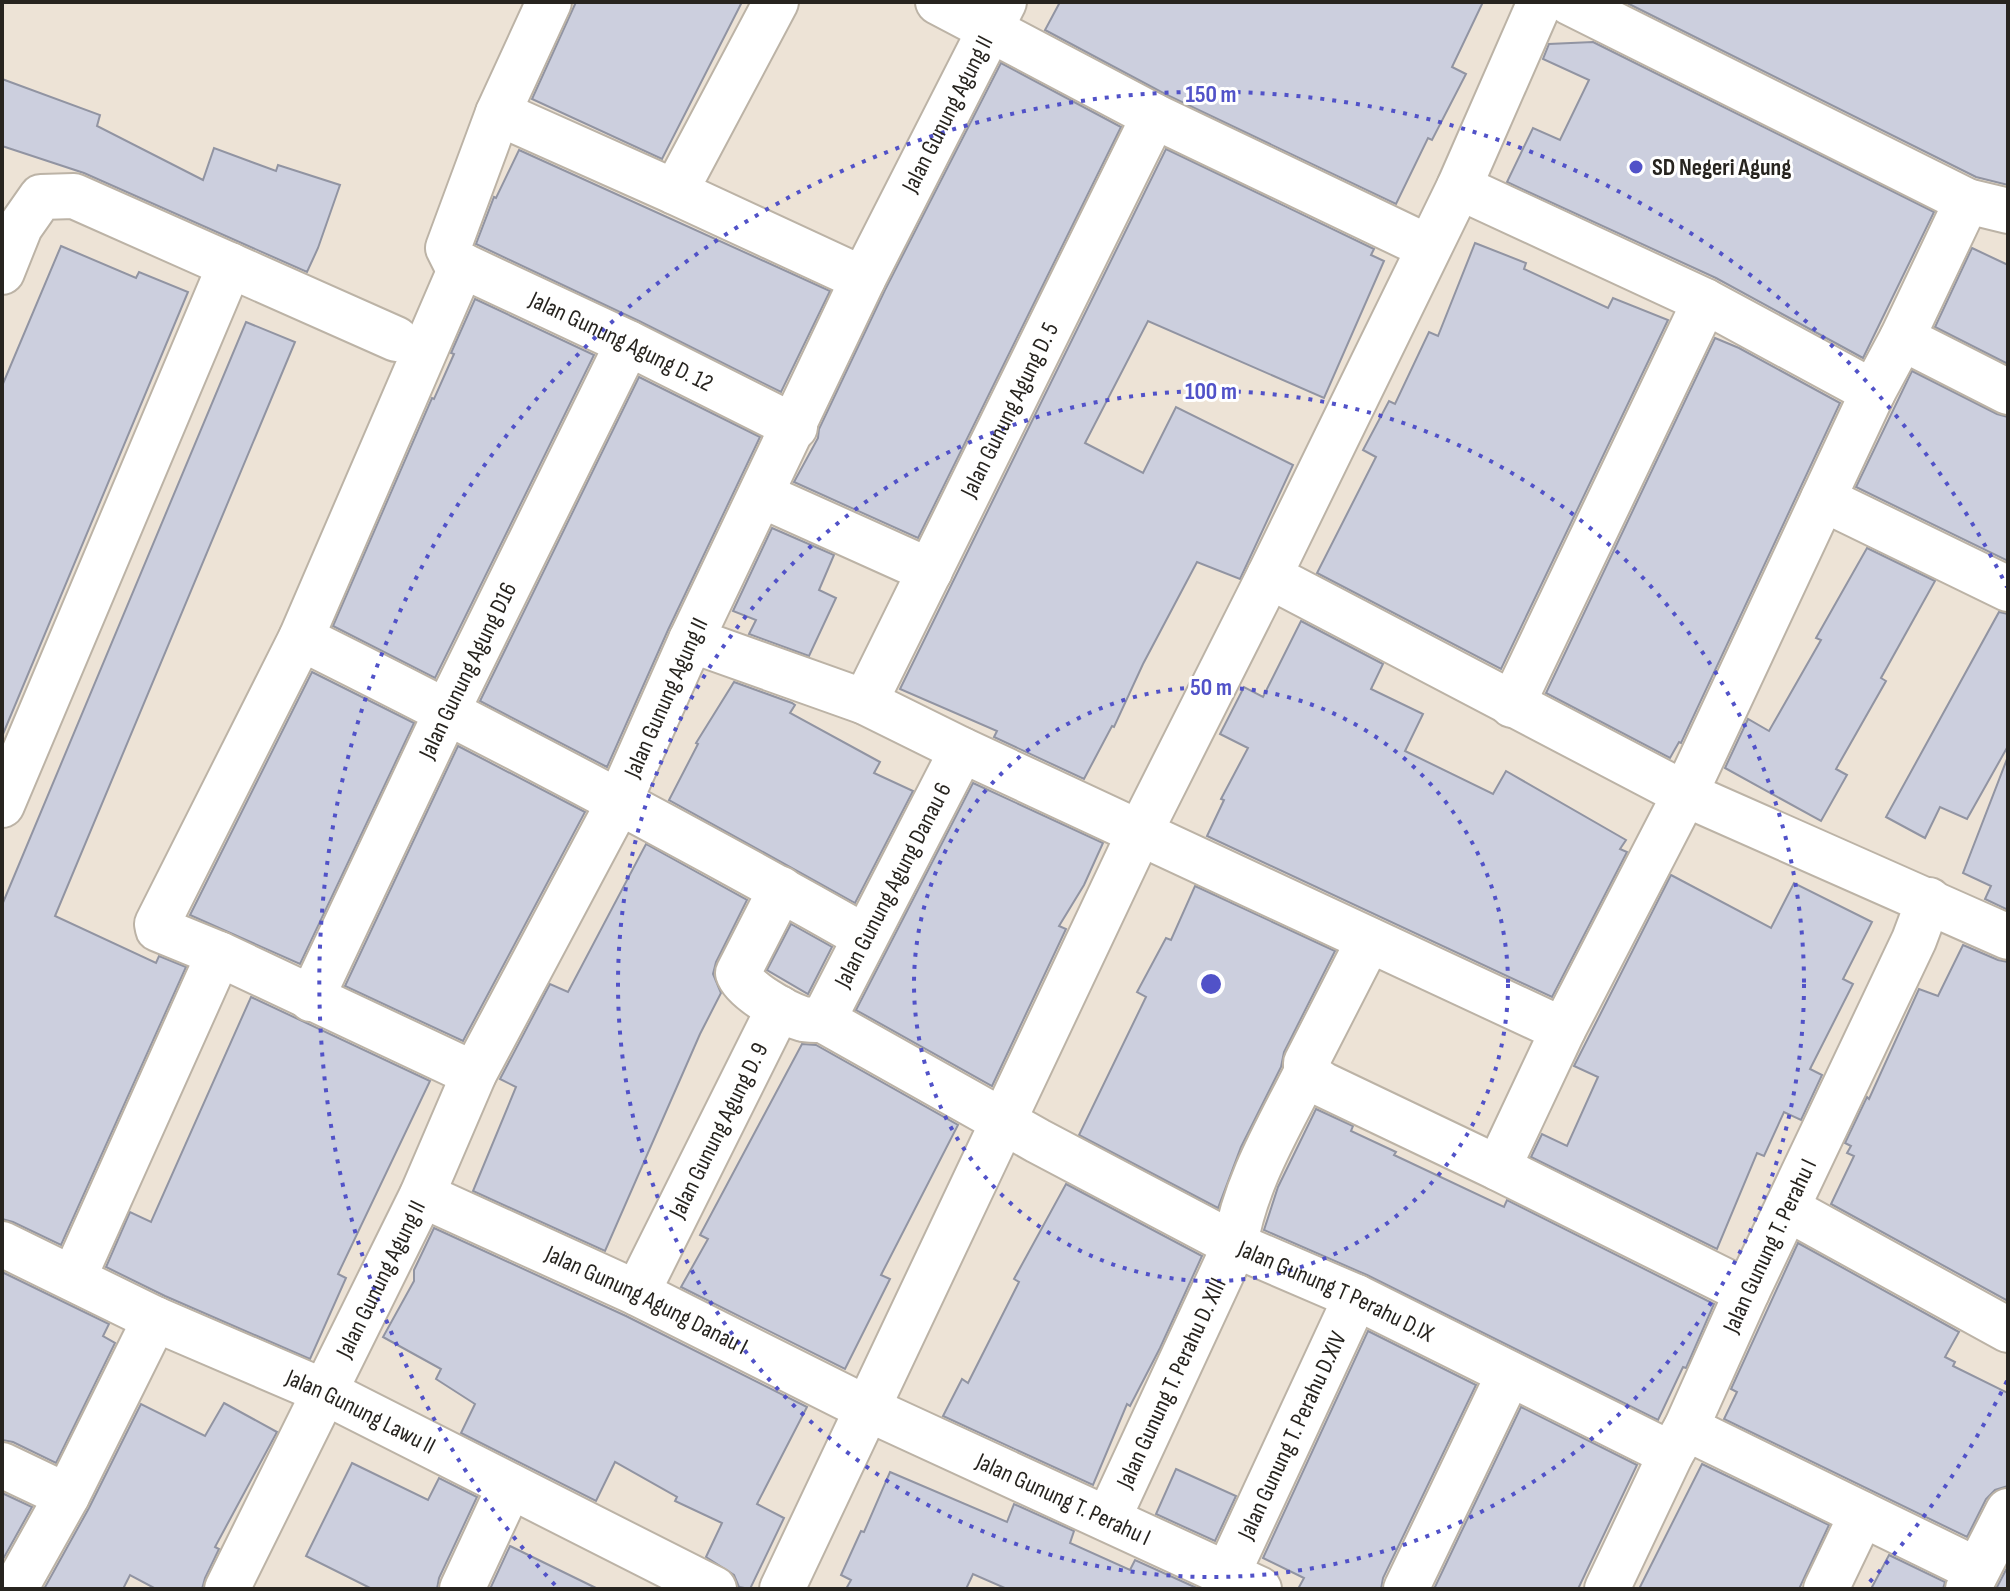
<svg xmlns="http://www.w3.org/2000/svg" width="2010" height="1591" viewBox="0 0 2010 1591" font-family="'Sofia Sans Condensed',sans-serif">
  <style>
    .building { fill: #cccfde; stroke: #9194a2; stroke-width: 2 }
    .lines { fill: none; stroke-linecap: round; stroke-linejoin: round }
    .minor-casing { stroke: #bcb3a6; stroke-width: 48 }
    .minor { stroke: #fff; stroke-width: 44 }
    .ring { fill: none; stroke: #5152c8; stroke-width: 4; stroke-dasharray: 4 8 }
    .poi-dot { fill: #5152c8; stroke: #fff; stroke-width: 3 }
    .labels { text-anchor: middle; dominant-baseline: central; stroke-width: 6; stroke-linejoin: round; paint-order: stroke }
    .street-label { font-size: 24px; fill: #27241f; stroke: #fff }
    .poi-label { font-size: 24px; font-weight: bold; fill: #27241f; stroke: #fff; text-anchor: start }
    .centre { fill: #5152c8; stroke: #fff; stroke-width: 4 }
    .ring-label { font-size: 24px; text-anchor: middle; font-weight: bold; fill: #5152c8; stroke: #fff; stroke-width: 6; stroke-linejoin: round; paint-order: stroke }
  </style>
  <rect width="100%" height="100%" fill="#ede3d6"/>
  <g class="building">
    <polygon points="576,2 742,2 662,159 532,99"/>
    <polygon points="1060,2 1483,2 1452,67 1466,74 1432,140 1428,138 1396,204 1165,94 1045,30"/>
    <polygon points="1625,2 2008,2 2008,185 1976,177"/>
    <polygon points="1593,42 1934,212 1863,358 1716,278 1507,182 1533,128 1560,140 1589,80 1543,59 1549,44"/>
    <polygon points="1001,63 1121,127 918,538 794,482 818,438 819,429 885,290"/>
    <polygon points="2,79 100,115 97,126 203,180 214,148 276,171 278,165 340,185 318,248 307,272 84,173 2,146"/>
    <polygon points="1166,149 1374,249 1371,255 1384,261 1324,398 1148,321 1085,443 1143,473 1176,407 1293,465 1240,579 1197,562 1143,664 1114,727 1112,726 1084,779 994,737 997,731 900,689"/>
    <polygon points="519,150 830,291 781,392 639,321 476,244 494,197 496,198"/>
    <polygon points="1475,243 1526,263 1524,269 1608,308 1613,298 1668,320 1501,669 1317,573 1376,457 1363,450 1389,401 1395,404 1429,332 1438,336"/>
    <polygon points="61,246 136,278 139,272 188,292 3,734 2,386"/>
    <polygon points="1972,248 2008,265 2008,364 1935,327"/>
    <polygon points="475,299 594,355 435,678 333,626 432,398 434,399 454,354 451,353"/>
    <polygon points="246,322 295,342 55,916 156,963 159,956 186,967 61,1245 13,1222 2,1219 2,905"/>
    <polygon points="1715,338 1739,348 1840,403 1681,743 1679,742 1670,758 1546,693"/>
    <polygon points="1912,371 1997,414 2008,417 2008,561 1856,487"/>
    <polygon points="639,377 760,437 668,630 607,767 480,701"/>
    <polygon points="772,528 834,555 819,590 836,598 809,656 749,634 756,620 733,611"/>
    <polygon points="1867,548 1935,581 1881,678 1886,681 1836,769 1847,775 1821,821 1725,768 1748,719 1769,731 1821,640 1816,638"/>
    <polygon points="1999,612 2008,614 2008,746 1967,819 1940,807 1925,838 1886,817"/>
    <polygon points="1301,621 1383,664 1371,689 1423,714 1405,751 1493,794 1506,771 1626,840 1620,849 1627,852 1552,997 1207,836 1224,800 1221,799 1248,748 1220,734 1244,687 1263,697"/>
    <polygon points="312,672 414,723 300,964 190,915"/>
    <polygon points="734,682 792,703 795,705 790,713 880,762 874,773 913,791 855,903 669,800 698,744 696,743"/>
    <polygon points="458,746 585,812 463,1041 345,986"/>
    <polygon points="2007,759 2008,760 2008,910 1985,899 1991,886 1963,873"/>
    <polygon points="973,783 1103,843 1084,885 1059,926 1066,929 992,1086 856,1010"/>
    <polygon points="646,844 747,900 716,962 713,974 721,993 700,1034 605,1251 473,1191 516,1087 500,1079 550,984 568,992"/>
    <polygon points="1671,875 1771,928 1794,883 1872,922 1843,979 1853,984 1810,1069 1822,1075 1801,1120 1784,1112 1764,1156 1757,1153 1717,1249 1531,1157 1542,1134 1567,1146 1598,1077 1574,1066"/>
    <polygon points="1195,886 1335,951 1284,1052 1281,1067 1241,1147 1218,1208 1079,1135 1146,997 1137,992 1166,938 1171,940"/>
    <polygon points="791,924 832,947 808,994 767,970"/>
    <polygon points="1963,945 1998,960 2008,962 2008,1301 1831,1204 1854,1156 1847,1153 1851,1146 1845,1143 1867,1097 1869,1099 1919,989 1938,996"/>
    <polygon points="251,997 430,1081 338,1274 346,1278 310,1359 165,1296 106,1267 130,1212 151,1222"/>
    <polygon points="802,1044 816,1045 958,1125 881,1275 890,1279 845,1369 681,1287 708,1239 700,1235"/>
    <polygon points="1316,1109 1353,1126 1351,1131 1396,1152 1394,1155 1504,1207 1507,1200 1714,1304 1686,1368 1683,1367 1658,1420 1367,1275 1264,1230 1278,1187"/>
    <polygon points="1066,1184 1202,1256 1160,1348 1130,1406 1127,1404 1093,1485 943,1416 962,1379 968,1383 1019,1282 1014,1279"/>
    <polygon points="434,1228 626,1316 807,1407 757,1504 784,1518 750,1589 739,1587 734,1575 706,1557 722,1523 675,1501 677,1497 615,1462 596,1501 461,1433 475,1404 436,1379 441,1369 383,1337 414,1281 414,1270"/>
    <polygon points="1798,1243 1959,1332 1945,1357 1955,1362 1953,1366 2008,1393 2008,1486 1995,1490 1986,1499 1967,1537 1724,1419 1737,1392 1731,1389"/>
    <polygon points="2,1272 109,1324 103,1336 115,1343 56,1463 13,1442 2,1440"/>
    <polygon points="1368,1331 1476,1385 1383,1578 1381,1589 1298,1589 1304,1578 1263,1558"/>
    <polygon points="224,1403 277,1432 215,1547 219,1549 205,1578 202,1589 156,1589 130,1575 123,1589 44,1589 89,1508 141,1404 205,1436"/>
    <polygon points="1521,1407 1637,1465 1578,1589 1434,1589"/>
    <polygon points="352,1463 428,1500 439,1478 477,1497 439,1578 437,1589 372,1589 306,1556"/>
    <polygon points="1702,1464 1829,1525 1799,1589 1639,1589"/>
    <polygon points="1176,1469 1236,1496 1215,1541 1156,1514"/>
    <polygon points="890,1472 1007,1522 1014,1504 1074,1531 1070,1543 1130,1570 1135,1560 1199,1589 1007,1589 973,1574 966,1589 846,1589 851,1580 841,1575 861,1531 864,1532"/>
    <polygon points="2,1493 32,1507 2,1561"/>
    <polygon points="510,1546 598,1589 490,1589"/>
    <polygon points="1889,1555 1945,1582 1943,1589 1871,1589"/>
    <polygon points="2008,1566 2008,1589 1996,1589"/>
  </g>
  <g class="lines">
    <g class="minor-casing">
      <g id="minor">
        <path id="s1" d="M549,2L498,113L448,248L455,262L628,343L795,427"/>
        <polyline points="776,2 675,192 863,279"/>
        <polyline points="938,2 1154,116 1428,247"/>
        <polyline points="1569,2 1967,201 2008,211"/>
        <polyline points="498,113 675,192"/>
        <polyline points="1459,187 1705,301 1873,392"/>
        <polyline points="2,272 20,227 41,197 74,196 396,339"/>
        <polyline points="1902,338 2008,392"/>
        <polyline points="761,495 930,571"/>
        <polyline points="1823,499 2008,589"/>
        <polyline points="1269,576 1685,794 2008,937"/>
        <path d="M301,638C491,733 680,832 865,937"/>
        <polyline points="691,640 865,702 962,750 1563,1030"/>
        <path id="s2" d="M865,702L1154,116"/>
        <polyline points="1512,705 1705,301"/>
        <polyline points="2,805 230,265"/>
        <path id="s3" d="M781,889L738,973C743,990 786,1014 803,1019C809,1020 816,1020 823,1020L1038,1141L1235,1245L1356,1297L1671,1454"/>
        <polyline points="219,954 158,929 157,924 301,638 462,265"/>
        <path id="s4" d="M311,999L447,711L628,343"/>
        <path id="s5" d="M823,1020L962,750"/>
        <polyline points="1306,1073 1322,1084 1498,1168 1563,1030 1685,794 1873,392 1902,338 1967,201"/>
        <polyline points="1498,1168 1747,1292"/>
        <path id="s6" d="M422,1195L637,1293L868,1409L1259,1589"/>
        <polyline points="1788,1209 2008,1330"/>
        <path id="s7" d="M2,1244L155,1319L325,1392L714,1589"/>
        <polyline points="74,1277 219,954 474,1074"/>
        <path id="s8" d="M637,1293L779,1008"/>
        <polyline points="1686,1428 1977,1570"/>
        <polyline points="2,1465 67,1496 155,1319"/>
        <path id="s9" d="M1108,1519L1235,1245C1245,1183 1278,1129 1306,1073V1063L1369,940"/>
        <path id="s10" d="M1227,1575L1356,1297"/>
        <polyline points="15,1589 67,1496"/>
        <path id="s11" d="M227,1589L422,1195L474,1074L619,802L691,640L863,279L1004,2"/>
        <polyline points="462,1589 510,1486"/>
        <polyline points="782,1589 1140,832 1269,576 1459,187 1540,2"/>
        <polyline points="1406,1589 1509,1374"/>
        <path id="s12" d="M1607,1589L1671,1454L1686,1428L1747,1292L1914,940L1929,900"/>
        <polyline points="1826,1589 1862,1514"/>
        <polyline points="1968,1589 2008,1511"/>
      </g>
    </g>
    <use href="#minor" class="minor"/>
  </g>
  <g class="ring">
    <circle cx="1211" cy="984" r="297"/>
    <circle cx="1211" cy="984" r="593"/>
    <path d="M2007 1381A890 890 0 0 1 1867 1585M555 1585A890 890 0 1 1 2007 587"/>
  </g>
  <circle class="poi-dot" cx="1636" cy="167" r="8"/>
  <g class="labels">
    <g class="street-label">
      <text stroke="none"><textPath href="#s11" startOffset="1642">Jalan Gunung Agung II</textPath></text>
      <text stroke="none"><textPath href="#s1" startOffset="466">Jalan Gunung Agung D. 12</textPath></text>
      <text stroke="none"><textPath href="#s2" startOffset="326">Jalan Gunung Agung D. 5</textPath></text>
      <text stroke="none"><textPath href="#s4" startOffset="364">Jalan Gunung Agung D16</textPath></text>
      <text stroke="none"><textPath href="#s11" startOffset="994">Jalan Gunung Agung II</textPath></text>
      <text stroke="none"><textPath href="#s5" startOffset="152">Jalan Gunung Agung Danau 6</textPath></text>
      <text stroke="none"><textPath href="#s8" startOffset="182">Jalan Gunung Agung D. 9</textPath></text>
      <text stroke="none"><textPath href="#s12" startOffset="380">Jalan Gunung T. Perahu I</textPath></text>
      <text stroke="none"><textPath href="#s11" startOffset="346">Jalan Gunung Agung II</textPath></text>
      <text stroke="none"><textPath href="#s3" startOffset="776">Jalan Gunung T Perahu D.IX</textPath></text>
      <text stroke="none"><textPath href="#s6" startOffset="248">Jalan Gunung Agung Danau I</textPath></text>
      <text stroke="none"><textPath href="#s9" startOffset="150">Jalan Gunung T. Perahu D. XIII</textPath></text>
      <text stroke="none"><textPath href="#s7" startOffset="396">Jalan Gunung Lawu II</textPath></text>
      <text stroke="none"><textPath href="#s10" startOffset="154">Jalan Gunung T. Perahu D.XIV</textPath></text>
      <text stroke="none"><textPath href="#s6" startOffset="710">Jalan Gunung T. Perahu I</textPath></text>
    </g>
    <g class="poi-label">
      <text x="1652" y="167">SD Negeri Agung</text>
    </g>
  </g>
  <circle cx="1211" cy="984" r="12" class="centre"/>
  <g class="ring-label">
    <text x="1211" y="102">150 m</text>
    <text x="1211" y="399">100 m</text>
    <text x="1211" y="695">50 m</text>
  </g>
  <rect width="2010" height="1591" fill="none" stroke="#27241f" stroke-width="8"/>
</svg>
